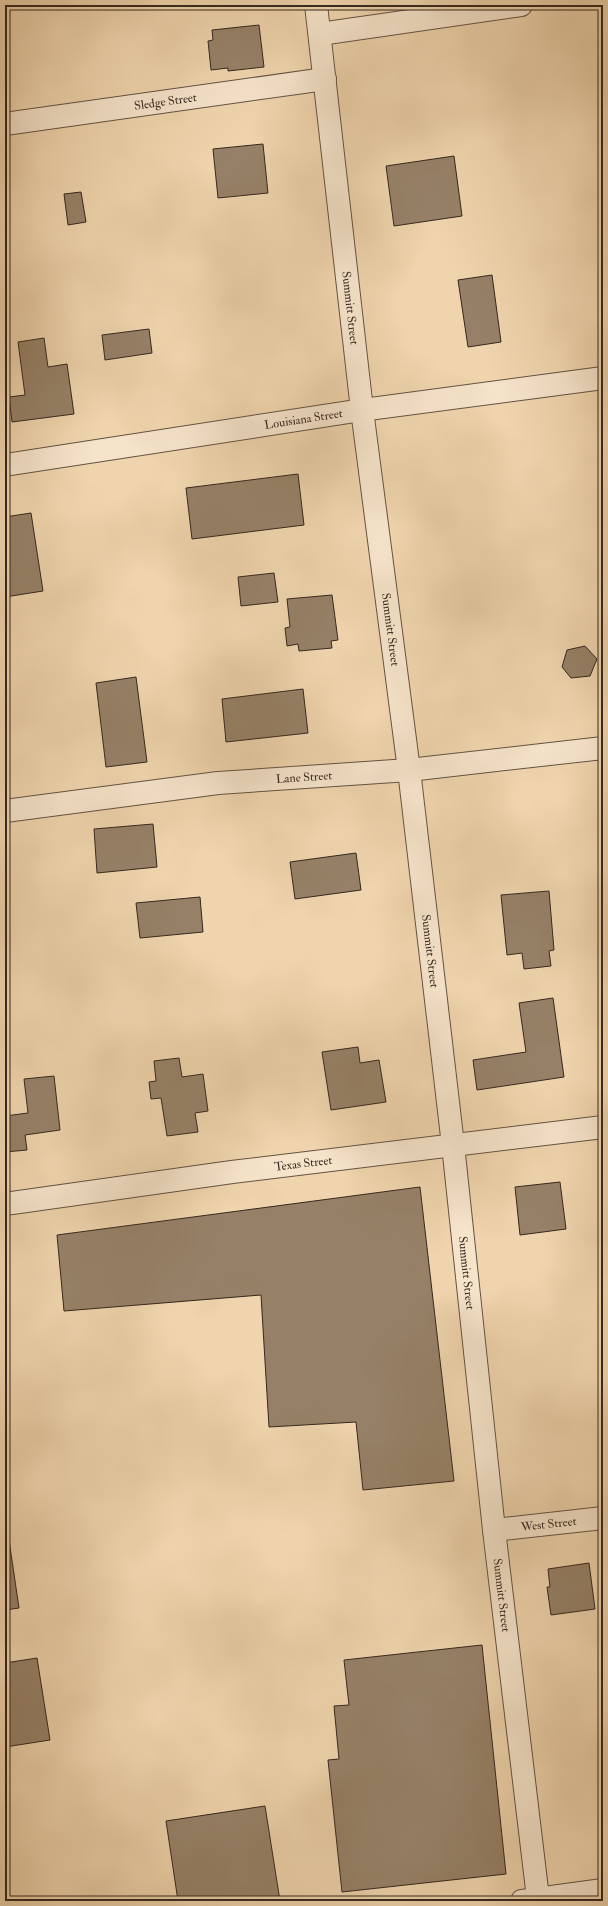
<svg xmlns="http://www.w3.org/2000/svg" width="608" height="1906" viewBox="0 0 608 1906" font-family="'IM FELL Double Pica',serif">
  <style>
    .building { fill: #968168; stroke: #35281e }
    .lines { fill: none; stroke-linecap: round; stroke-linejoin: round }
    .street-casing { stroke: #645342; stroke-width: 24 }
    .street { stroke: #f5e3ca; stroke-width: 22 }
    .labels { text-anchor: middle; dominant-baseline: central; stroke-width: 3; stroke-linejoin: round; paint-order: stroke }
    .street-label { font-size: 12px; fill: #35281e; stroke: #f5e3ca }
  </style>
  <rect width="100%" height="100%" fill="#efd4ad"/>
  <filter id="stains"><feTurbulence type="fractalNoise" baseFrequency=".005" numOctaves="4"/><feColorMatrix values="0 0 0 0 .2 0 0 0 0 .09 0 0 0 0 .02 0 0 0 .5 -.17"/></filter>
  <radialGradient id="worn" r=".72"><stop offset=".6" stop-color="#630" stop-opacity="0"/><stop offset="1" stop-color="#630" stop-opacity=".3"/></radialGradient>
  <g class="building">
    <polygon points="259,25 264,67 228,71 228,68 211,70 208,41 213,40 212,30"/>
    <polygon points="263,144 268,193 218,198 213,149"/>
    <polygon points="454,156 462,216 394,226 386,166"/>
    <polygon points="81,192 86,222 68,225 64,194"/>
    <polygon points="492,275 501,342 468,347 458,280"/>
    <polygon points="149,329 152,353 105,360 102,335"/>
    <polygon points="44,338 48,367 67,364 74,414 12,422 9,397 25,395 18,342"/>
    <polygon points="298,474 304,525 192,539 186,488"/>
    <polygon points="31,513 43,591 5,597 5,517"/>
    <polygon points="274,573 278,602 241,606 238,577"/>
    <polygon points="332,595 338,640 331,641 332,648 299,651 298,644 287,646 285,628 290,627 287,599"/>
    <polygon points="585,646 597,659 590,676 571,678 562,667 567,650"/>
    <polygon points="136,677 147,762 106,767 96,683"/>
    <polygon points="303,689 308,733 226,742 222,699"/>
    <polygon points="153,824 157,867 97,873 94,829"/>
    <polygon points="356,853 361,890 295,899 290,862"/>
    <polygon points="549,891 554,950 549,951 551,966 524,969 522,953 507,955 501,895"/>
    <polygon points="200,897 203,932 140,938 136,903"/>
    <polygon points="553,998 564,1077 477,1090 473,1060 526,1052 519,1003"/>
    <polygon points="358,1047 360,1063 379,1060 386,1102 331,1110 322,1052"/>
    <polygon points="179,1058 182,1077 203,1074 208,1111 195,1113 198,1132 167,1136 161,1098 151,1099 149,1082 156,1081 154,1061"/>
    <polygon points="54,1076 60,1130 25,1135 27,1150 5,1152 5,1116 28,1113 24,1079"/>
    <polygon points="560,1182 566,1229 520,1235 515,1187"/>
    <polygon points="420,1187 454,1481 363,1490 356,1422 269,1427 261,1295 64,1311 57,1235"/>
    <polygon points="9,1540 19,1608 5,1610 5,1541"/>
    <polygon points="589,1563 595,1609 551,1615 547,1587 550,1587 548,1569"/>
    <polygon points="482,1645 506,1874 342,1892 328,1760 339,1759 334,1706 349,1705 344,1660"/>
    <polygon points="37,1658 50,1740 5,1747 5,1663"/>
    <polygon points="265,1806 280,1901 178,1901 166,1821"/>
  </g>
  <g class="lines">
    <g class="street-casing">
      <g id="street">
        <path id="s1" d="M316,5L362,410L409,770L453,1145L494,1530L538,1898"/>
        <polyline points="320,34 521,5"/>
        <path id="s2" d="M5,124L325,79"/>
        <path id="s3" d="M5,465L362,410L603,378"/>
        <path id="s4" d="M5,811L218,783L409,770L603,748"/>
        <path id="s5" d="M5,1204L232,1172L603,1127"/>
        <path id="s6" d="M494,1530L603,1518"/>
        <polyline points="522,1901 603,1890"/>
      </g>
    </g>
    <use href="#street" class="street"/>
  </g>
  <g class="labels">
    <g class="street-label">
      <text stroke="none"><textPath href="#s2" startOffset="162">Sledge Street</textPath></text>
      <text stroke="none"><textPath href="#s1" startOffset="305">Summitt Street</textPath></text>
      <text stroke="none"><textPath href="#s3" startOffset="302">Louisiana Street</textPath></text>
      <text stroke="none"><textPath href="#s1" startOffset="629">Summitt Street</textPath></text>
      <text stroke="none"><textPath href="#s4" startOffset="301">Lane Street</textPath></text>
      <text stroke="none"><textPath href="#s1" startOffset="953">Summitt Street</textPath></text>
      <text stroke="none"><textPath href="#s5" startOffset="301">Texas Street</textPath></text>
      <text stroke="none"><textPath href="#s1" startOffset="1277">Summitt Street</textPath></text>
      <text stroke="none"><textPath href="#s6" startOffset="55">West Street</textPath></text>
      <text stroke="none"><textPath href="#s1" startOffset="1601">Summitt Street</textPath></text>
    </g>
  </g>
  <rect width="608" height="1906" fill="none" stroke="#efd4ad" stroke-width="20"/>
  <rect x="6" y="6" width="596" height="1894" fill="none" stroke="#35281e" stroke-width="2"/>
  <rect x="10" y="10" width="588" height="1886" fill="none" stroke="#35281e"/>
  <rect width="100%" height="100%" filter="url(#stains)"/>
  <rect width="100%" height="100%" fill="url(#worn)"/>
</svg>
